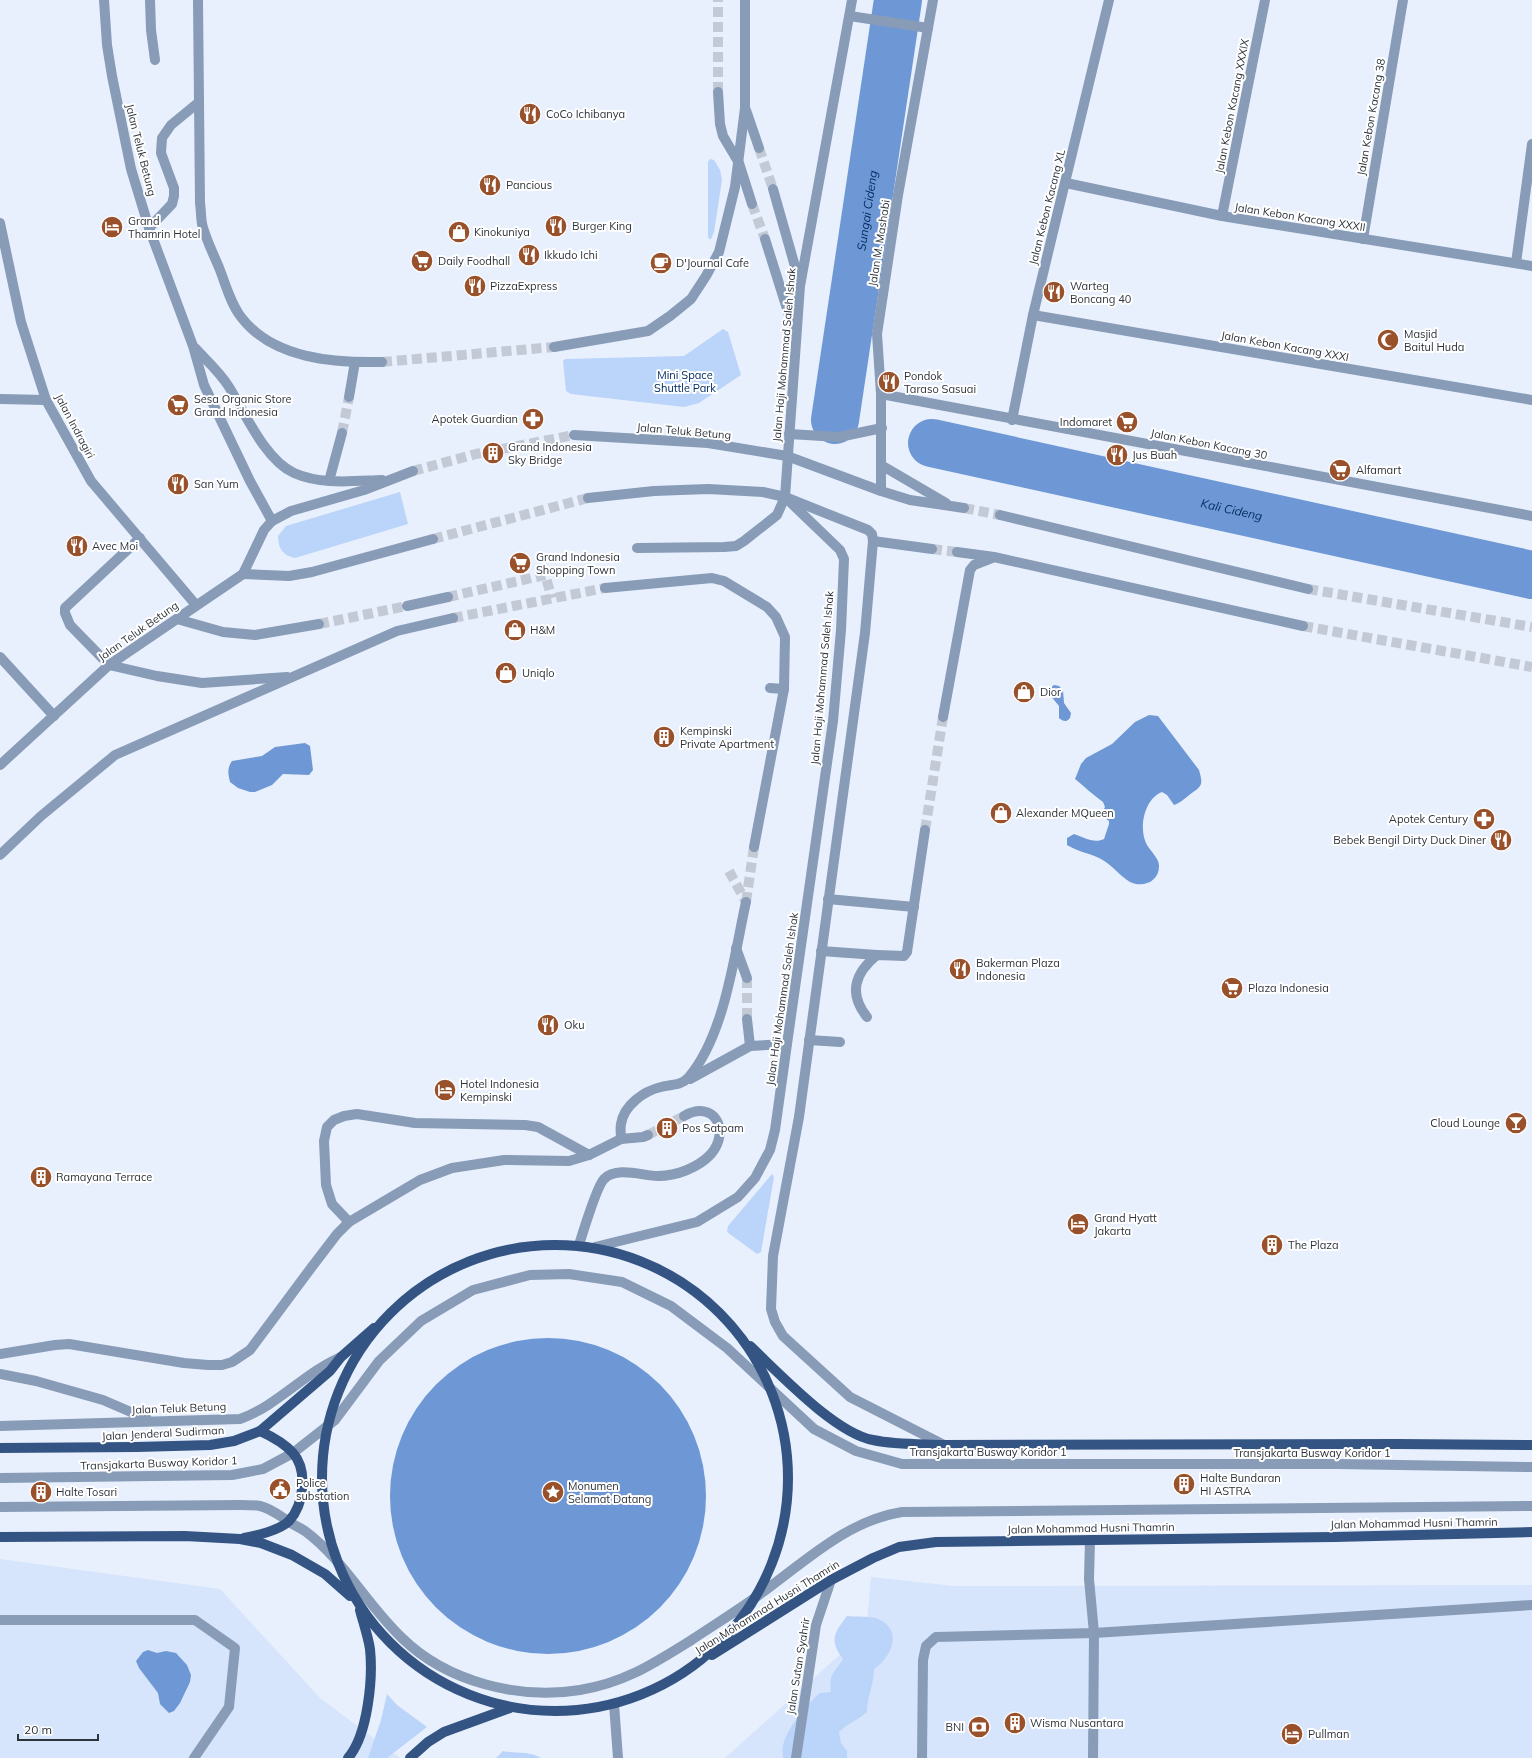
<svg xmlns="http://www.w3.org/2000/svg" width="1532" height="1758" viewBox="0 0 1532 1758" font-family="Mulish,sans-serif">
  <style>
    .built { fill: #d6e5fb }
    .green { fill: #bbd4f9 }
    .water { fill: #6e98d5 }
    .lines { fill: none; stroke-linecap: round; stroke-linejoin: round }
    .river { stroke: #6e98d5; stroke-width: 48 }
    .minor-tunnel { stroke: #c3cad6; stroke-width: 10; stroke-dasharray: 10 5; stroke-linecap: butt }
    .minor { stroke: #889bb7; stroke-width: 10 }
    .major { stroke: #345484; stroke-width: 10 }
    .labels { text-anchor: middle; dominant-baseline: central; stroke-width: 4; stroke-linejoin: round; paint-order: stroke }
    .street-label { font-size: 11px; fill: #2d333b; stroke: #fff }
    .poi-label { font-size: 11px; fill: #2d333b; stroke: #fff; text-anchor: start }
    .park-label { font-size: 11px; fill: #022a61; stroke: #fff }
    .water-label { font-size: 12px; font-style: italic; fill: #042d63; stroke: #fff }
  </style>
  <rect width="100%" height="100%" fill="#e8f0fd"/>
  <g class="built">
    <polygon points="0,1559 220,1589 320,1698 400,1758 0,1758"/>
    <polygon points="871,1577 954,1586 1532,1585 1532,1758 725,1758 866,1631"/>
  </g>
  <g class="green">
    <polygon points="710,159 714,160 720,170 722,180 714,232 711,239 709,239 708,236 708,162"/>
    <polygon points="723,329 728,332 741,375 699,403 684,407 571,394 566,391 563,361 565,359 684,356"/>
    <path d="M400,492L408,524L295,558C283,556 278,548 278,536L286,526Z"/>
    <polygon points="772,1174 774,1177 761,1252 757,1254 727,1232 728,1226"/>
    <path d="M847,1616C855,1617 872,1616 878,1619C904,1630 891,1658 874,1669C874,1684 867,1697 867,1712C858,1720 848,1723 839,1732L841,1743L847,1751V1758H783C783,1754 782,1749 783,1746C786,1729 807,1704 820,1693L831,1692C829,1673 834,1674 843,1659C829,1640 834,1633 847,1616Z"/>
    <polygon points="387,1694 397,1705 427,1727 387,1758 368,1758 381,1720"/>
    <path d="M503,1751C517,1754 529,1751 541,1758H496Z"/>
  </g>
  <g class="water">
    <path d="M1054,685L1059,686L1063,690L1064,703L1071,713L1070,718C1066,723 1063,721 1059,718V706L1050,695V688Z"/>
    <path d="M1149,715L1158,716L1199,770C1204,787 1201,786 1188,796C1183,800 1180,803 1174,805L1167,795L1162,792C1144,799 1138,829 1147,845C1151,852 1159,858 1159,866C1159,882 1143,888 1130,882C1120,876 1112,865 1101,859C1090,853 1078,852 1067,845V838L1074,834C1083,837 1094,844 1104,839L1109,824V821L1101,815L1105,807L1103,802C1093,795 1085,787 1075,779L1081,764L1086,758L1112,744L1135,722Z"/>
    <path d="M305,743L310,746L313,770L309,775L283,774L272,785L255,792H250L238,788L230,782C228,774 227,768 232,761L262,756L275,747Z"/>
    <circle cx="548" cy="1496" r="158"/>
    <polygon points="148,1650 157,1653 166,1651 176,1653 187,1665 191,1675 190,1682 180,1703 174,1711 169,1713 160,1704 158,1693 139,1668 136,1661 143,1652"/>
  </g>
  <g class="lines">
    <g class="river">
      <path id="s1" d="M835,420L898,0"/>
      <path id="s2" d="M932,443L1532,575"/>
    </g>
    <g class="minor-tunnel">
      <polyline points="718,92 718,0"/>
      <polyline points="759,148 773,189"/>
      <polyline points="752,204 765,239"/>
      <polyline points="382,362 554,347"/>
      <polyline points="342,433 349,397"/>
      <polyline points="413,471 476,454 574,435"/>
      <polyline points="964,508 1000,515"/>
      <polyline points="433,539 588,498"/>
      <polyline points="932,549 957,552"/>
      <polyline points="1308,589 1532,627"/>
      <polyline points="448,597 545,575 552,598"/>
      <polyline points="453,618 605,588"/>
      <polyline points="319,624 407,606"/>
      <polyline points="1303,626 1532,667"/>
      <polyline points="925,830 943,717"/>
      <polyline points="729,871 746,902"/>
      <polyline points="746,902 754,847"/>
      <polyline points="747,978 747,1019"/>
      <polyline points="648,1135 684,1116"/>
    </g>
    <g class="minor">
      <polyline points="104,0 107,45 112,76 131,169 149,228 193,346 204,385 250,481 272,521"/>
      <polyline points="150,0 151,30 155,60"/>
      <path d="M198,0L200,203C201,210 201,218 202,224C206,240 214,255 220,270C226,286 231,304 241,317C273,359 334,363 382,362"/>
      <polyline points="850,16 928,28"/>
      <polyline points="718,92 720,124 723,136 739,163 752,204"/>
      <polyline points="746,110 759,148"/>
      <polyline points="1066,183 1222,216 1532,266"/>
      <polyline points="773,189 800,284"/>
      <polyline points="1222,216 1265,0"/>
      <polyline points="0,223 21,322 46,400 91,481 196,605"/>
      <polyline points="149,228 172,204 174,196 174,188 161,153 162,138 171,125 199,102"/>
      <polyline points="765,239 794,331"/>
      <polyline points="1363,239 1403,0"/>
      <polyline points="1516,263 1532,144"/>
      <polyline points="1033,315 1532,400"/>
      <polyline points="554,347 648,331 670,316 691,299 706,276 719,252 735,187 745,108 745,0"/>
      <path d="M195,348C206,360 220,372 229,387C245,413 265,460 294,473C321,485 353,481 382,480"/>
      <polyline points="881,394 1532,516"/>
      <polyline points="349,397 355,362"/>
      <polyline points="0,399 46,400"/>
      <polyline points="1012,420 1033,315 1109,0"/>
      <polyline points="789,434 839,437 882,428"/>
      <polyline points="574,435 708,443 787,456 881,491 910,500 964,508"/>
      <polyline points="881,465 946,503"/>
      <polyline points="329,481 342,433"/>
      <polyline points="881,491 881,394 877,334 898,195 933,0"/>
      <polyline points="588,498 654,491 708,489 763,492 785,497 868,530 872,534 873,541 865,633 799,1117 773,1256 771,1309 775,1322 783,1336 850,1397 944,1445"/>
      <polyline points="1000,515 1308,589"/>
      <polyline points="140,538 65,608 65,613 70,625 109,665 157,676 202,683 287,677"/>
      <polyline points="873,541 932,549"/>
      <polyline points="637,548 724,547 736,546 744,541 777,515 785,497 800,286 852,0"/>
      <polyline points="957,552 994,557 1303,626"/>
      <polyline points="243,574 289,576 312,572 433,539"/>
      <polyline points="605,588 712,578 724,581 767,607 776,617 785,637 784,689 754,847"/>
      <polyline points="407,606 448,597"/>
      <polyline points="177,619 223,632 255,635 319,624"/>
      <polyline points="0,657 54,716"/>
      <polyline points="770,688 784,689"/>
      <polyline points="943,717 970,570 974,565 992,558"/>
      <polyline points="0,765 109,665 243,574 264,530 272,521 291,511 364,490 413,471"/>
      <polyline points="0,855 41,816 115,755 397,631 453,618"/>
      <polyline points="828,899 914,907"/>
      <polyline points="736,948 747,978"/>
      <polyline points="821,951 877,955"/>
      <path d="M867,1017C848,993 855,973 877,955L904,956L907,952L925,830"/>
      <polyline points="747,1019 750,1046"/>
      <polyline points="809,1040 840,1042"/>
      <polyline points="690,1079 750,1046 787,1044"/>
      <path d="M621,1139C621,1134 620,1128 621,1124C624,1105 644,1091 661,1087C672,1084 681,1086 689,1077C725,1034 734,956 746,902"/>
      <polyline points="349,1222 332,1204 326,1185 324,1141 327,1127 334,1120 344,1116 357,1114 415,1123 525,1125 538,1127 589,1155"/>
      <path d="M579,1245C583,1232 597,1186 604,1179C617,1166 643,1176 658,1176C676,1176 698,1168 711,1154C731,1130 714,1099 684,1116"/>
      <polyline points="595,1247 697,1222 738,1197 755,1178 770,1150 775,1130 787,1044 833,721 841,630 844,559 840,550 789,501"/>
      <polyline points="0,1354 55,1345 69,1344 184,1363 208,1365 222,1365 232,1362 250,1350 311,1268 337,1234 349,1222 420,1180 452,1168 504,1160 569,1161 589,1155 621,1139 643,1137 648,1135"/>
      <polyline points="0,1374 36,1381 103,1400 147,1419"/>
      <path d="M0,1426L240,1419C277,1406 304,1373 341,1357"/>
      <polyline points="0,1478 232,1475 263,1469 293,1453 335,1420 379,1361 421,1321 473,1290 530,1275 569,1274 622,1282 671,1306 727,1348 814,1429 856,1451 902,1464 1336,1464 1532,1467"/>
      <path d="M0,1507L241,1505C247,1505 254,1505 260,1506C270,1508 280,1516 288,1521C293,1525 299,1527 305,1531C344,1560 367,1605 402,1638C447,1682 519,1700 580,1690C624,1683 653,1664 690,1641C717,1623 745,1606 771,1586C811,1556 851,1520 902,1512L1532,1506"/>
      <polyline points="1090,1540 1089,1579 1094,1633 1093,1758"/>
      <polyline points="0,1620 195,1620 235,1648 229,1707 194,1758"/>
      <polyline points="614,1704 618,1758"/>
      <polyline points="796,1758 816,1625 831,1580"/>
      <polyline points="922,1758 923,1660 926,1646 936,1637 1094,1633 1532,1605"/>
    </g>
    <g class="major">
      <circle cx="555" cy="1478" r="233"/>
      <path d="M750,1346C780,1374 835,1433 873,1440C896,1445 921,1444 944,1445L1397,1444L1532,1445"/>
      <polyline points="0,1448 137,1447 210,1445 234,1441 260,1431 330,1371 341,1357 374,1328"/>
      <polyline points="0,1537 185,1536 240,1539 261,1543 292,1555 325,1574 350,1596"/>
      <path d="M244,1538C256,1536 280,1530 289,1521C304,1505 308,1470 293,1453C284,1443 271,1436 260,1431"/>
      <polyline points="712,1655 831,1580 873,1558 899,1547 936,1542 1335,1537 1532,1532"/>
      <path d="M348,1758C368,1735 373,1678 370,1649C368,1636 363,1622 360,1610"/>
      <polyline points="410,1758 428,1742 444,1732 510,1708"/>
    </g>
  </g>
  <defs>
    <g id="restaurant-disc" transform="scale(1.15)"><circle r="9.5" fill="#98512a" stroke="#fff"/><path d="M-5-6h1v4h1v-4h1v4h1v-4h1v5L-1.5 .5V6h-2V.5L-5-1ZM5-6V6H3V1.5H1.5Q1.5-4 5-6Z" fill="#fff"/></g>
    <g id="hotel-disc" transform="scale(1.15)"><circle r="9.5" fill="#98512a" stroke="#fff"/><path d="M-6-4.5h1.5V1H6V5H4.5V3h-9V5H-6ZM-4 0a1.8 1.8 0 1 1 3.6 0ZM.5 0V-2.5h3Q6-2.5 6 0Z" fill="#fff"/></g>
    <g id="shop-disc" transform="scale(1.15)"><circle r="9.5" fill="#98512a" stroke="#fff"/><path d="M-5-2.5h2.3a2.7 3.5 0 0 1 5.4 0H5L5.5 6h-11ZM-1.5-2.5h3a1.5 2.3 0 0 0-3 0Z" fill="#fff"/></g>
    <g id="supermarket-disc" transform="scale(1.15)"><circle r="9.5" fill="#98512a" stroke="#fff"/><path d="M-6-5.5h2.5l.6 2H6L4.5 2H-2.5L-4.4-4H-6ZM-1.5 3.2a1.3 1.3 0 1 0 .1 0ZM3 3.2a1.3 1.3 0 1 0 .1 0Z" fill="#fff"/></g>
    <g id="cafe-disc" transform="scale(1.15)"><circle r="9.5" fill="#98512a" stroke="#fff"/><path d="M-5.5-4.5H6V0H3Q3 3.5 0 3.5H-2.5Q-5.5 3.5-5.5 0ZM3-3.2v2h1.7v-2ZM-6 4.5H4V6H-6Z" fill="#fff"/></g>
    <g id="mosque-disc" transform="scale(1.15)"><circle r="9.5" fill="#98512a" stroke="#fff"/><path d="M3.5-4.9A6 6 0 1 0 3.5 4.9A5 5 0 1 1 3.5-4.9Z" fill="#fff"/></g>
    <g id="pharmacy-disc" transform="scale(1.15)"><circle r="9.5" fill="#98512a" stroke="#fff"/><path d="M-2-6h4v4h4v4h-4v4h-4v-4h-4v-4h4Z" fill="#fff"/></g>
    <g id="building-disc" transform="scale(1.15)"><circle r="9.5" fill="#98512a" stroke="#fff"/><path d="M-4-6H4V6H1V3H-1V6H-4ZM-2.5-4.3h1.7v1.8h-1.7ZM.8-4.3h1.7v1.8H.8ZM-2.5-1h1.7V.8h-1.7ZM.8-1h1.7V.8H.8Z" fill="#fff"/></g>
    <g id="bar-disc" transform="scale(1.15)"><circle r="9.5" fill="#98512a" stroke="#fff"/><path d="M-6-5H6L.8 .8V4.5H3.5V6h-7V4.5H-.8V.8Z" fill="#fff"/></g>
    <g id="civic-disc" transform="scale(1.15)"><circle r="9.5" fill="#98512a" stroke="#fff"/><path d="M-.6-6.5H3V-4.5H.6V-3L4-1V1h2V6H-6V1h2V-1L-.6-3ZM-1.2 2.5V6h2.4V2.5Z" fill="#fff"/></g>
    <g id="sight-disc" transform="scale(1.15)"><circle r="9.5" fill="#98512a" stroke="#fff"/><path d="M0-6L1.8-2.2L6-1.7L2.9 1.2L3.7 5.4L0 3.3L-3.7 5.4L-2.9 1.2L-6-1.7L-1.8-2.2Z" fill="#fff"/></g>
    <g id="bank-disc" transform="scale(1.15)"><circle r="9.5" fill="#98512a" stroke="#fff"/><path d="M-6-4H6V4H-6ZM0-2.3a2.3 2.3 0 1 0 0 4.6a2.3 2.3 0 1 0 0-4.6Z" fill="#fff"/></g>
  </defs>
  <g fill-rule="evenodd">
    <use href="#restaurant-disc" x="530" y="114"/>
    <use href="#restaurant-disc" x="490" y="185"/>
    <use href="#restaurant-disc" x="556" y="226"/>
    <use href="#hotel-disc" x="112" y="227"/>
    <use href="#shop-disc" x="459" y="232"/>
    <use href="#restaurant-disc" x="529" y="255"/>
    <use href="#supermarket-disc" x="422" y="261"/>
    <use href="#cafe-disc" x="661" y="263"/>
    <use href="#restaurant-disc" x="475" y="286"/>
    <use href="#restaurant-disc" x="1054" y="292"/>
    <use href="#mosque-disc" x="1388" y="340"/>
    <use href="#restaurant-disc" x="889" y="382"/>
    <use href="#supermarket-disc" x="178" y="405"/>
    <use href="#pharmacy-disc" x="533" y="419"/>
    <use href="#supermarket-disc" x="1127" y="422"/>
    <use href="#building-disc" x="493" y="453"/>
    <use href="#restaurant-disc" x="1117" y="455"/>
    <use href="#supermarket-disc" x="1340" y="470"/>
    <use href="#restaurant-disc" x="178" y="484"/>
    <use href="#restaurant-disc" x="77" y="546"/>
    <use href="#supermarket-disc" x="520" y="563"/>
    <use href="#shop-disc" x="515" y="630"/>
    <use href="#shop-disc" x="506" y="673"/>
    <use href="#shop-disc" x="1024" y="692"/>
    <use href="#building-disc" x="664" y="737"/>
    <use href="#shop-disc" x="1001" y="813"/>
    <use href="#pharmacy-disc" x="1484" y="819"/>
    <use href="#restaurant-disc" x="1501" y="840"/>
    <use href="#restaurant-disc" x="960" y="969"/>
    <use href="#supermarket-disc" x="1232" y="988"/>
    <use href="#restaurant-disc" x="548" y="1025"/>
    <use href="#hotel-disc" x="445" y="1090"/>
    <use href="#bar-disc" x="1516" y="1123"/>
    <use href="#building-disc" x="667" y="1128"/>
    <use href="#building-disc" x="41" y="1177"/>
    <use href="#hotel-disc" x="1078" y="1224"/>
    <use href="#building-disc" x="1272" y="1245"/>
    <use href="#building-disc" x="1184" y="1484"/>
    <use href="#civic-disc" x="280" y="1489"/>
    <use href="#building-disc" x="41" y="1492"/>
    <use href="#sight-disc" x="553" y="1492"/>
    <use href="#building-disc" x="1015" y="1723"/>
    <use href="#bank-disc" x="979" y="1727"/>
    <use href="#hotel-disc" x="1292" y="1734"/>
  </g>
  <g class="labels">
    <g class="street-label">
      <text transform="translate(1232 106) rotate(-79)">Jalan Kebon Kacang XXXIX</text>
      <text transform="translate(1371 117) rotate(-80)">Jalan Kebon Kacang 38</text>
      <text transform="translate(141 150) rotate(76)">Jalan Teluk Betung</text>
      <text transform="translate(1047 207) rotate(-76)">Jalan Kebon Kacang XL</text>
      <text transform="translate(1300 217) rotate(9)">Jalan Kebon Kacang XXXII</text>
      <text transform="translate(879 243) rotate(-81)">Jalan M. Mashabi</text>
      <text transform="translate(1285 346) rotate(10)">Jalan Kebon Kacang XXXI</text>
      <text transform="translate(784 355) rotate(-85)">Jalan Haji Mohammad Saleh Ishak</text>
      <text transform="translate(75 426) rotate(62)">Jalan Indragiri</text>
      <text transform="translate(684 431) rotate(5)">Jalan Teluk Betung</text>
      <text transform="translate(1209 444) rotate(11)">Jalan Kebon Kacang 30</text>
      <text transform="translate(138 631) rotate(-35)">Jalan Teluk Betung</text>
      <text transform="translate(822 678) rotate(-85)">Jalan Haji Mohammad Saleh Ishak</text>
      <text transform="translate(782 999) rotate(-82)">Jalan Haji Mohammad Saleh Ishak</text>
      <text transform="translate(179 1408) rotate(-2)">Jalan Teluk Betung</text>
      <text transform="translate(163 1433) rotate(-3)">Jalan Jenderal Sudirman</text>
      <text x="988" y="1452">Transjakarta Busway Koridor 1</text>
      <text x="1312" y="1453">Transjakarta Busway Koridor 1</text>
      <text transform="translate(159 1463) rotate(-2)">Transjakarta Busway Koridor 1</text>
      <text transform="translate(1414 1523) rotate(-1)">Jalan Mohammad Husni Thamrin</text>
      <text transform="translate(1091 1528) rotate(-1)">Jalan Mohammad Husni Thamrin</text>
      <text transform="translate(767 1607) rotate(-32)">Jalan Mohammad Husni Thamrin</text>
      <text transform="translate(798 1666) rotate(-81)">Jalan Sutan Syahrir</text>
    </g>
    <g class="poi-label">
      <text x="546" y="114">CoCo Ichibanya</text>
      <text x="506" y="185">Pancious</text>
      <text x="128" y="221">Grand<tspan x="128" dy="13">Thamrin Hotel</tspan></text>
      <text x="572" y="226">Burger King</text>
      <text x="474" y="232">Kinokuniya</text>
      <text x="544" y="255">Ikkudo Ichi</text>
      <text x="438" y="261">Daily Foodhall</text>
      <text x="676" y="263">D'Journal Cafe</text>
      <text x="490" y="286">PizzaExpress</text>
      <text x="1070" y="286">Warteg<tspan x="1070" dy="13">Boncang 40</tspan></text>
      <text x="1404" y="334">Masjid<tspan x="1404" dy="13">Baitul Huda</tspan></text>
      <text x="904" y="376">Pondok<tspan x="904" dy="13">Taraso Sasuai</tspan></text>
      <text x="194" y="399">Sesa Organic Store<tspan x="194" dy="13">Grand Indonesia</tspan></text>
      <text x="518" y="419" text-anchor="end">Apotek Guardian</text>
      <text x="1112" y="422" text-anchor="end">Indomaret</text>
      <text x="508" y="447">Grand Indonesia<tspan x="508" dy="13">Sky Bridge</tspan></text>
      <text x="1132" y="455">Jus Buah</text>
      <text x="1356" y="470">Alfamart</text>
      <text x="194" y="484">San Yum</text>
      <text x="92" y="546">Avec Moi</text>
      <text x="536" y="557">Grand Indonesia<tspan x="536" dy="13">Shopping Town</tspan></text>
      <text x="530" y="630">H&amp;M</text>
      <text x="522" y="673">Uniqlo</text>
      <text x="1040" y="692">Dior</text>
      <text x="680" y="731">Kempinski<tspan x="680" dy="13">Private Apartment</tspan></text>
      <text x="1016" y="813">Alexander MQueen</text>
      <text x="1468" y="819" text-anchor="end">Apotek Century</text>
      <text x="1486" y="840" text-anchor="end">Bebek Bengil Dirty Duck Diner</text>
      <text x="976" y="963">Bakerman Plaza<tspan x="976" dy="13">Indonesia</tspan></text>
      <text x="1248" y="988">Plaza Indonesia</text>
      <text x="564" y="1025">Oku</text>
      <text x="460" y="1084">Hotel Indonesia<tspan x="460" dy="13">Kempinski</tspan></text>
      <text x="1500" y="1123" text-anchor="end">Cloud Lounge</text>
      <text x="682" y="1128">Pos Satpam</text>
      <text x="56" y="1177">Ramayana Terrace</text>
      <text x="1094" y="1218">Grand Hyatt<tspan x="1094" dy="13">Jakarta</tspan></text>
      <text x="1288" y="1245">The Plaza</text>
      <text x="1200" y="1478">Halte Bundaran<tspan x="1200" dy="13">HI ASTRA</tspan></text>
      <text x="296" y="1483">Police<tspan x="296" dy="13">substation</tspan></text>
      <text x="568" y="1486">Monumen<tspan x="568" dy="13">Selamat Datang</tspan></text>
      <text x="56" y="1492">Halte Tosari</text>
      <text x="1030" y="1723">Wisma Nusantara</text>
      <text x="964" y="1727" text-anchor="end">BNI</text>
      <text x="1308" y="1734">Pullman</text>
    </g>
    <g class="park-label">
      <text x="685" y="375">Mini Space<tspan x="685" dy="13">Shuttle Park</tspan></text>
    </g>
    <g class="water-label">
      <text stroke="none"><textPath href="#s1" startOffset="212">Sungai Cideng</textPath></text>
      <text stroke="none"><textPath href="#s2" startOffset="307">Kali Cideng</textPath></text>
    </g>
  </g>
  <path d="M18 1734v6h80v-6" fill="none" stroke="#2d333b" stroke-width="2"/>
  <text x="24" y="1734" font-size="12" fill="#2d333b" stroke="#ffffff" stroke-width="3" paint-order="stroke">20 m</text>
</svg>
